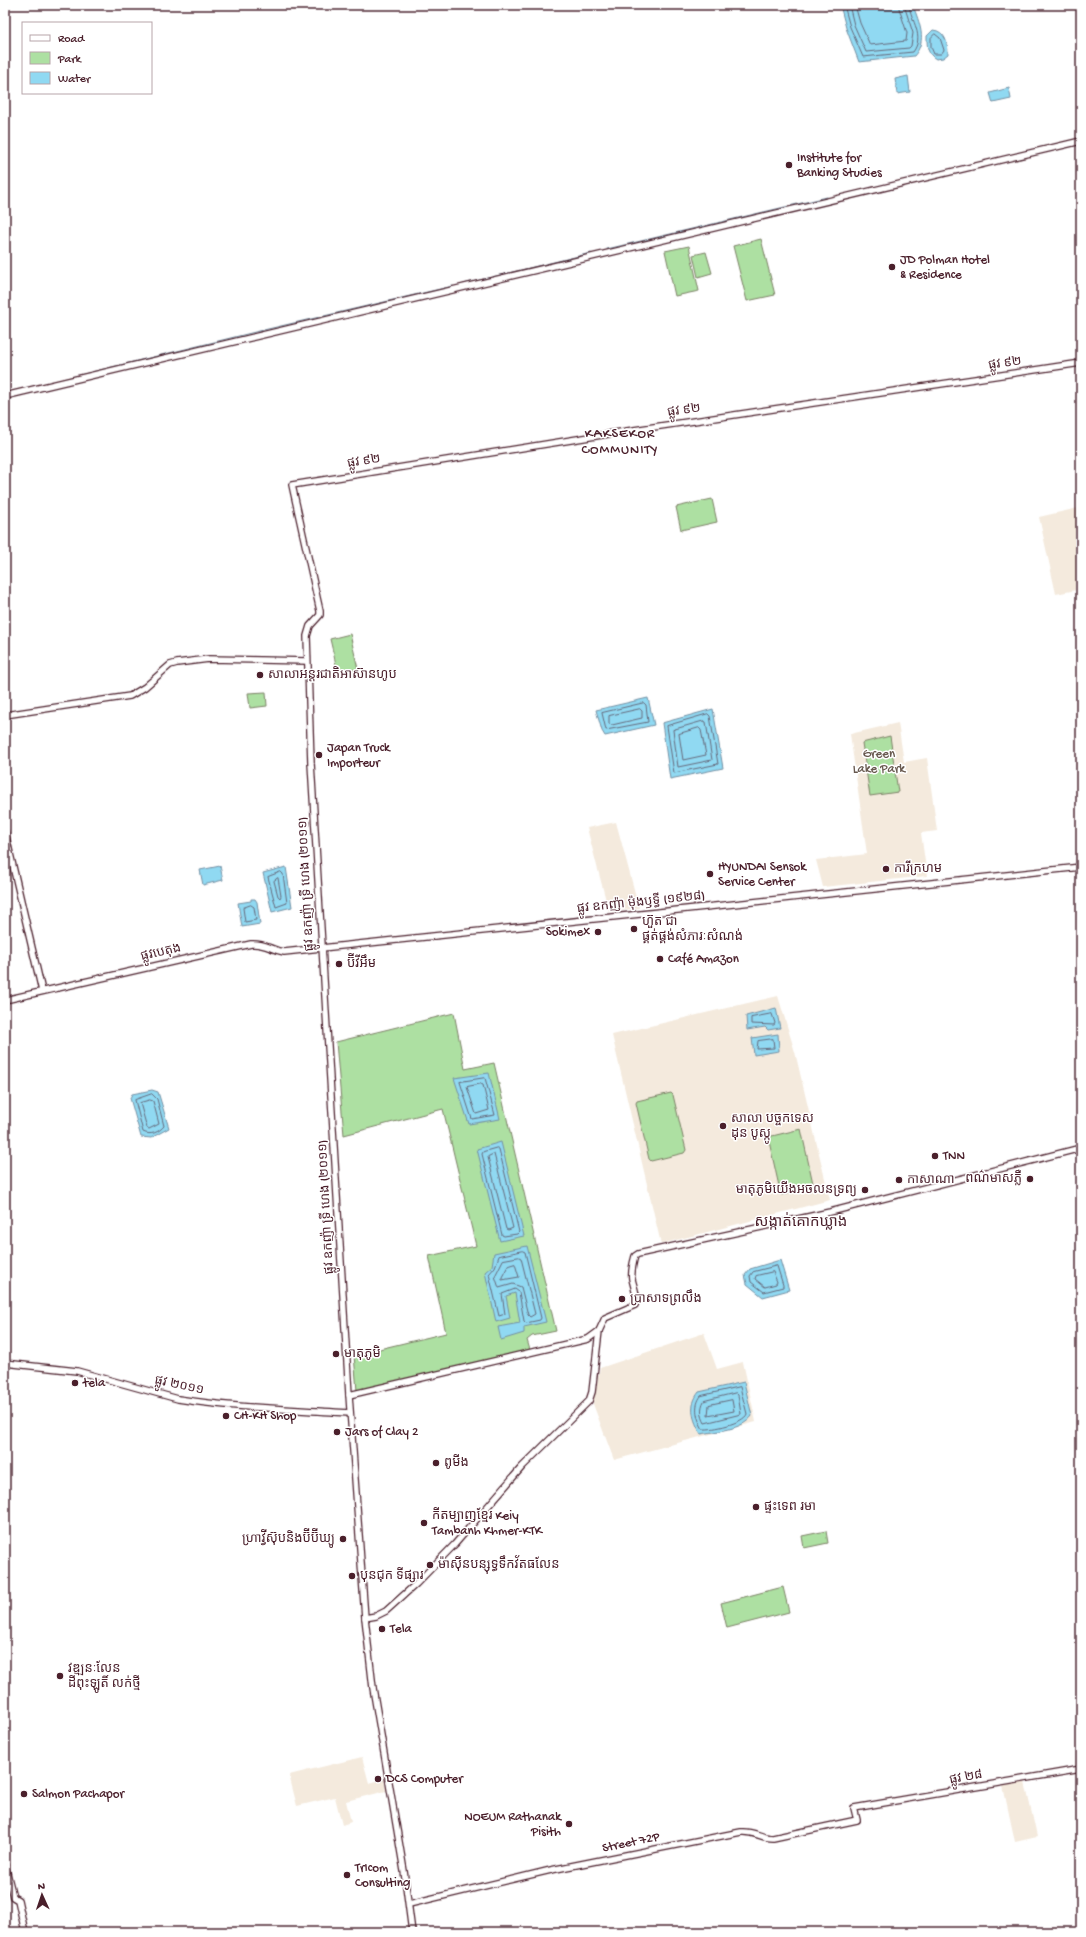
<svg xmlns="http://www.w3.org/2000/svg" width="1086" height="1937" viewBox="0 0 1086 1937" font-family="'Gochi Hand','Noto Sans Khmer',sans-serif">
  <style>
    .built { fill: #f4eadd }
    .green { fill: #ade0a2; stroke: #7c8066 }
    .water { fill: #90d9f2; stroke: #748fa2 }
    .lines { fill: none; stroke-linecap: round; stroke-linejoin: round }
    .shore { stroke: #66697b; stroke-width: 1 }
    .stream { stroke: #748fa2; stroke-width: 1 }
    .secondary-casing { stroke: #4a1f2b; stroke-width: 8 }
    .secondary { stroke: #fff; stroke-width: 5.5 }
    .poi-dot { fill: #4a1f2b; stroke: #fff; stroke-width: 1.5 }
    .labels { text-anchor: middle; dominant-baseline: central; stroke-width: 3; stroke-linejoin: round; paint-order: stroke }
    .poi-label { font-size: 13px; fill: #4a1f2b; stroke: #fff; text-anchor: start }
    .street-label { font-size: 13px; fill: #4a1f2b; stroke: #fff }
    .park-label { font-size: 13px; fill: #68594f; stroke: #fff }
    .neighbourhood-label { font-size: 14px; letter-spacing: 1px; fill: #4a1f2b; stroke: #fff }
    .quarter-label { font-size: 15px; fill: #4a1f2b; stroke: #fff }
  </style>
  <rect width="100%" height="100%" fill="#fff"/>
  <filter id="ink" filterUnits="userSpaceOnUse"><feTurbulence type="fractalNoise" baseFrequency=".025" numOctaves="2"/><feDisplacementMap in="SourceGraphic" scale="8" xChannelSelector="R" yChannelSelector="G"/><feConvolveMatrix kernelMatrix="1 2 1 2 8 2 1 2 1" color-interpolation-filters="sRGB"/></filter>
  <g filter="url(#ink)">
    <g class="built">
      <polygon points="1078,508 1081,521 1081,589 1056,594 1039,517"/>
      <polygon points="898,723 904,762 927,758 937,831 921,833 927,876 823,887 816,860 867,854 850,734"/>
      <polygon points="616,822 639,908 609,912 587,828"/>
      <polygon points="778,996 795,1052 830,1200 661,1244 612,1035"/>
      <polygon points="704,1333 717,1369 743,1362 756,1422 614,1460 593,1404 600,1368"/>
      <polygon points="362,1757 369,1783 384,1779 386,1791 346,1801 351,1822 342,1825 335,1797 297,1806 289,1775"/>
      <polygon points="1025,1782 1037,1837 1015,1842 1003,1786"/>
    </g>
    <g class="green">
      <polygon points="761,239 775,295 747,301 733,246"/>
      <polygon points="689,246 699,291 675,296 665,251"/>
      <polygon points="706,252 712,273 698,277 693,255"/>
      <polygon points="712,499 717,522 681,530 676,507"/>
      <polygon points="350,634 358,669 338,673 330,639"/>
      <polygon points="266,692 267,706 250,708 248,693"/>
      <polygon points="890,736 898,792 870,796 862,743"/>
      <polygon points="454,1013 465,1069 494,1063 556,1331 532,1336 527,1340 530,1350 357,1391 354,1355 446,1333 429,1256 476,1246 443,1109 344,1135 336,1042"/>
      <polygon points="671,1093 673,1095 686,1150 684,1153 651,1161 649,1159 636,1103 637,1101"/>
      <polygon points="801,1129 814,1188 781,1195 768,1137"/>
      <polygon points="826,1531 828,1543 804,1548 802,1536"/>
      <polygon points="783,1587 789,1612 727,1628 721,1603"/>
    </g>
    <g class="water">
      <path d="M840,5H913C919,23 928,40 914,56L859,62L846,28Z"/>
      <path d="M933,30C945,31 948,43 948,54L943,58L936,59C927,54 927,46 927,36Z"/>
      <polygon points="908,76 910,92 897,94 895,79"/>
      <polygon points="1009,88 1011,99 993,103 990,93"/>
      <polygon points="648,698 654,725 605,736 602,731 596,710"/>
      <polygon points="713,709 723,768 670,779 662,723"/>
      <polygon points="220,866 223,880 203,885 200,870"/>
      <polygon points="286,867 292,907 272,912 263,873"/>
      <polygon points="251,899 255,899 257,902 260,924 242,927 238,903 251,901"/>
      <polygon points="776,1008 780,1028 768,1030 765,1027 747,1030 746,1016"/>
      <polygon points="778,1034 779,1051 754,1055 752,1038"/>
      <polygon points="489,1073 500,1119 469,1124 454,1078"/>
      <polygon points="152,1090 158,1092 169,1128 151,1138 141,1137 130,1098 132,1094"/>
      <polygon points="501,1142 524,1236 500,1241 477,1149"/>
      <polygon points="527,1246 546,1322 524,1327 524,1333 501,1340 498,1327 520,1323 515,1293 506,1296 510,1318 496,1322 485,1272 492,1266 494,1253"/>
      <polygon points="780,1260 789,1290 763,1297 747,1284 745,1275 750,1269"/>
      <path d="M744,1382L752,1416C742,1430 717,1431 701,1434C693,1420 688,1406 699,1392Z"/>
    </g>
    <g class="lines">
      <g class="shore">
        <path d="M844,5L850,27L863,57L913,52C925,36 911,21 909,5"/>
        <polyline points="849,5 854,25 866,52 909,48 911,46 913,33 904,5"/>
        <polyline points="855,5 860,23 870,45 906,41 907,33 898,5"/>
        <polygon points="935,34 940,38 944,50 941,54 934,54 931,47 931,38"/>
        <polygon points="644,703 646,705 648,722 606,730 602,713"/>
        <polygon points="640,709 642,711 642,718 612,725 609,724 609,716"/>
        <polygon points="708,714 710,716 718,764 674,773 667,726"/>
        <polygon points="704,721 706,722 712,760 678,767 673,730"/>
        <polygon points="699,728 701,730 706,755 683,760 679,734"/>
        <polygon points="281,872 283,874 287,903 276,907 268,877"/>
        <polygon points="278,878 281,896 280,898 278,896 274,881"/>
        <polygon points="251,905 254,907 256,920 245,922 243,908"/>
        <polygon points="772,1014 775,1023 774,1025 751,1024 751,1018"/>
        <polygon points="773,1039 774,1048 757,1049 758,1041"/>
        <polygon points="485,1078 495,1115 472,1119 460,1082"/>
        <polygon points="481,1084 483,1085 489,1110 476,1114 467,1087"/>
        <path d="M152,1094L157,1099L164,1126C159,1132 151,1136 143,1132L135,1100Z"/>
        <polygon points="150,1100 153,1101 159,1124 149,1129 147,1128 140,1103"/>
        <polygon points="497,1148 499,1149 519,1232 517,1234 504,1236 502,1235 482,1154 483,1152"/>
        <polygon points="494,1154 513,1228 508,1230 506,1229 488,1157"/>
        <polygon points="523,1251 525,1252 541,1318 540,1320 526,1323 524,1321 519,1292 515,1289 502,1294 505,1314 499,1316 489,1274 495,1267 499,1256"/>
        <polygon points="519,1257 521,1258 535,1314 530,1317 528,1315 521,1287 513,1284 499,1288 495,1276 503,1260"/>
        <polygon points="515,1264 519,1277 502,1280 502,1277 508,1266"/>
        <polygon points="777,1266 783,1285 783,1287 764,1292 751,1282 750,1276 753,1272"/>
        <polygon points="773,1272 777,1282 776,1284 765,1287 755,1279 756,1276"/>
        <path d="M740,1387L747,1414C744,1423 712,1430 703,1429C697,1419 693,1406 701,1396Z"/>
        <path d="M736,1393L738,1395L741,1414L705,1423C701,1416 700,1408 704,1401Z"/>
        <polygon points="732,1400 734,1411 708,1416 709,1405"/>
      </g>
      <g class="stream">
        <polyline points="607,249 827,197"/>
        <polyline points="463,284 591,253"/>
        <polyline points="63,379 255,332 453,286"/>
      </g>
      <g class="secondary-casing">
        <g id="secondary">
          <polyline points="5,396 1081,141"/>
          <polyline points="5,715 130,696 145,687 170,665 177,663 209,659 307,661"/>
          <polyline points="5,832 42,991"/>
          <path d="M5,1000L251,944C267,943 270,950 284,952L1081,867"/>
          <path d="M5,1363L77,1371L178,1399C235,1408 293,1409 350,1413"/>
          <path d="M349,1395L588,1339L599,1331L605,1318L635,1305C638,1296 634,1288 632,1279C631,1272 633,1263 635,1256L638,1254L830,1212L1081,1148"/>
          <polyline points="365,1618 376,1616 386,1611 416,1584 455,1544 522,1467 589,1401 592,1392 599,1331"/>
          <polyline points="5,1865 13,1897 18,1900 25,1932"/>
          <path d="M409,1904L551,1870L741,1832C755,1831 760,1838 773,1838L857,1820L854,1808L1081,1769"/>
          <polyline points="412,1932 404,1871 373,1688 365,1618 349,1395 311,763 307,636 310,626 320,615 320,611 292,485 627,431 1081,363"/>
        </g>
      </g>
      <use href="#secondary" class="secondary"/>
    </g>
  </g>
  <g class="poi-dot">
    <circle cx="789" cy="165" r="4"/>
    <circle cx="892" cy="267" r="4"/>
    <circle cx="260" cy="675" r="4"/>
    <circle cx="319" cy="755" r="4"/>
    <circle cx="886" cy="869" r="4"/>
    <circle cx="710" cy="874" r="4"/>
    <circle cx="634" cy="929" r="4"/>
    <circle cx="598" cy="932" r="4"/>
    <circle cx="660" cy="959" r="4"/>
    <circle cx="339" cy="964" r="4"/>
    <circle cx="723" cy="1126" r="4"/>
    <circle cx="935" cy="1156" r="4"/>
    <circle cx="1030" cy="1179" r="4"/>
    <circle cx="899" cy="1180" r="4"/>
    <circle cx="865" cy="1190" r="4"/>
    <circle cx="622" cy="1299" r="4"/>
    <circle cx="336" cy="1354" r="4"/>
    <circle cx="75" cy="1383" r="4"/>
    <circle cx="226" cy="1416" r="4"/>
    <circle cx="337" cy="1432" r="4"/>
    <circle cx="436" cy="1463" r="4"/>
    <circle cx="756" cy="1507" r="4"/>
    <circle cx="424" cy="1523" r="4"/>
    <circle cx="343" cy="1539" r="4"/>
    <circle cx="430" cy="1565" r="4"/>
    <circle cx="352" cy="1576" r="4"/>
    <circle cx="382" cy="1629" r="4"/>
    <circle cx="60" cy="1676" r="4"/>
    <circle cx="378" cy="1779" r="4"/>
    <circle cx="24" cy="1794" r="4"/>
    <circle cx="569" cy="1824" r="4"/>
    <circle cx="347" cy="1875" r="4"/>
  </g>
  <g class="labels">
    <g class="poi-label">
      <text x="797" y="158">Institute for<tspan x="797" dy="15">Banking Studies</tspan></text>
      <text x="900" y="260">JD Polman Hotel<tspan x="900" dy="15">&amp; Residence</tspan></text>
      <text x="268" y="675">សាលាអន្ដរជាតិអាស៊ានហូប</text>
      <text x="327" y="748">Japan Truck<tspan x="327" dy="15">Importeur</tspan></text>
      <text x="718" y="867">HYUNDAI Sensok<tspan x="718" dy="15">Service Center</tspan></text>
      <text x="894" y="869">ការីក្រហម</text>
      <text x="642" y="922">ហ៊ួត ជា<tspan x="642" dy="15">ផ្គត់ផ្គង់សំភារៈសំណង់</tspan></text>
      <text x="590" y="932" text-anchor="end">Sokimex</text>
      <text x="668" y="959">Café Amazon</text>
      <text x="347" y="964">ប៊ីវីអឹម</text>
      <text x="731" y="1119">សាលា បច្ចកទេស<tspan x="731" dy="15">ដុន បូស្កូ</tspan></text>
      <text x="943" y="1156">TNN</text>
      <text x="1022" y="1179" text-anchor="end">ពណ៌មាសភ្លឺ</text>
      <text x="907" y="1180">កាសាណា</text>
      <text x="857" y="1190" text-anchor="end">មាតុភូមិយើងអចលនទ្រព្យ</text>
      <text x="630" y="1299">ប្រាសាទព្រលឹង</text>
      <text x="344" y="1354">មាតុភូមិ</text>
      <text x="83" y="1383">tela</text>
      <text x="234" y="1416">CH-KH Shop</text>
      <text x="345" y="1432">Jars of Clay 2</text>
      <text x="444" y="1463">ពូមីង</text>
      <text x="764" y="1507">ផ្ទះទេព រមា</text>
      <text x="432" y="1516">កីតម្បាញខ្មែរ Keiy<tspan x="432" dy="15">Tambanh Khmer-KTK</tspan></text>
      <text x="335" y="1539" text-anchor="end">ហ្រាវ្វីស៊ុបនិងប៊ីប៊ីឃ្យូ</text>
      <text x="438" y="1565">ម៉ាស៊ីនបន្សុទ្ធទឹកវ័តធលែន</text>
      <text x="360" y="1576">បុនជុក ទីផ្សារ</text>
      <text x="390" y="1629">Tela</text>
      <text x="68" y="1669">វឌ្ឍនៈលែន<tspan x="68" dy="15">ដីពុះឡូតិ៍ លក់ថ្មី</tspan></text>
      <text x="386" y="1779">DCS Computer</text>
      <text x="32" y="1794">Salmon Pachapor</text>
      <text x="561" y="1817" text-anchor="end">NOEUM Rathanak<tspan x="561" dy="15">Pisith</tspan></text>
      <text x="355" y="1868">TrIcom<tspan x="355" dy="15">Consulting</tspan></text>
    </g>
    <g class="street-label">
      <text transform="translate(1005 364) rotate(-8)">ផ្លូវ ៩២</text>
      <text transform="translate(684 411) rotate(-8)">ផ្លូវ ៩២</text>
      <text transform="translate(364 462) rotate(-9)">ផ្លូវ ៩២</text>
      <text transform="translate(307 884) rotate(-93)">ផ្លូវ ឧកញ៉ា ទ្រី ហេង (២០១១)</text>
      <text transform="translate(641 903) rotate(-6)">ផ្លូវ ឧកញ៉ា ម៉ុងឫទ្ធី (១៩២៨)</text>
      <text transform="translate(161 953) rotate(-13)">ផ្លូវបេតុង</text>
      <text transform="translate(327 1207) rotate(-93)">ផ្លូវ ឧកញ៉ា ទ្រី ហេង (២០១១)</text>
      <text transform="translate(179 1386) rotate(12)">ផ្លូវ ២០១១</text>
      <text transform="translate(966 1778) rotate(-10)">ផ្លូវ ២៨</text>
      <text transform="translate(631 1843) rotate(-12)">Street 72P</text>
    </g>
    <g class="park-label">
      <text x="879" y="754">Green<tspan x="879" dy="15">Lake Park</tspan></text>
    </g>
    <g class="neighbourhood-label">
      <text x="620" y="434">KAKSEKOR<tspan x="620" dy="16">COMMUNITY</tspan></text>
    </g>
    <g class="quarter-label">
      <text x="801" y="1223">សង្កាត់គោកឃ្លាង</text>
    </g>
  </g>
  <rect width="1086" height="1937" fill="none" stroke="#fff" stroke-width="20"/>
  <rect x="10" y="10" width="1066" height="1917" fill="none" stroke="#4a1f2b" stroke-width="1.5" filter="url(#ink)"/>
  <rect x="22" y="22" width="130" height="72" fill="#ffffff" stroke="#b7a5aa"/>
  <rect x="30" y="35" width="20" height="6" fill="#ffffff" stroke="#b7a5aa"/>
  <text x="58" y="42" font-size="12" fill="#4a1f2b">Road</text>
  <rect x="30" y="52" width="20" height="12" fill="#ade0a2" stroke="#b7a5aa"/>
  <text x="58" y="62" font-size="12" fill="#4a1f2b">Park</text>
  <rect x="30" y="72" width="20" height="12" fill="#90d9f2" stroke="#b7a5aa"/>
  <text x="58" y="82" font-size="12" fill="#4a1f2b">Water</text>
  <g transform="translate(42 1895) rotate(357)" stroke="#ffffff" stroke-width="3" paint-order="stroke">
  <path d="M0-3L7 15L0 10L-7 15Z" fill="#4a1f2b"/>
  <text y="-6" font-size="11" font-weight="bold" text-anchor="middle" fill="#4a1f2b">N</text>
  </g>
</svg>
